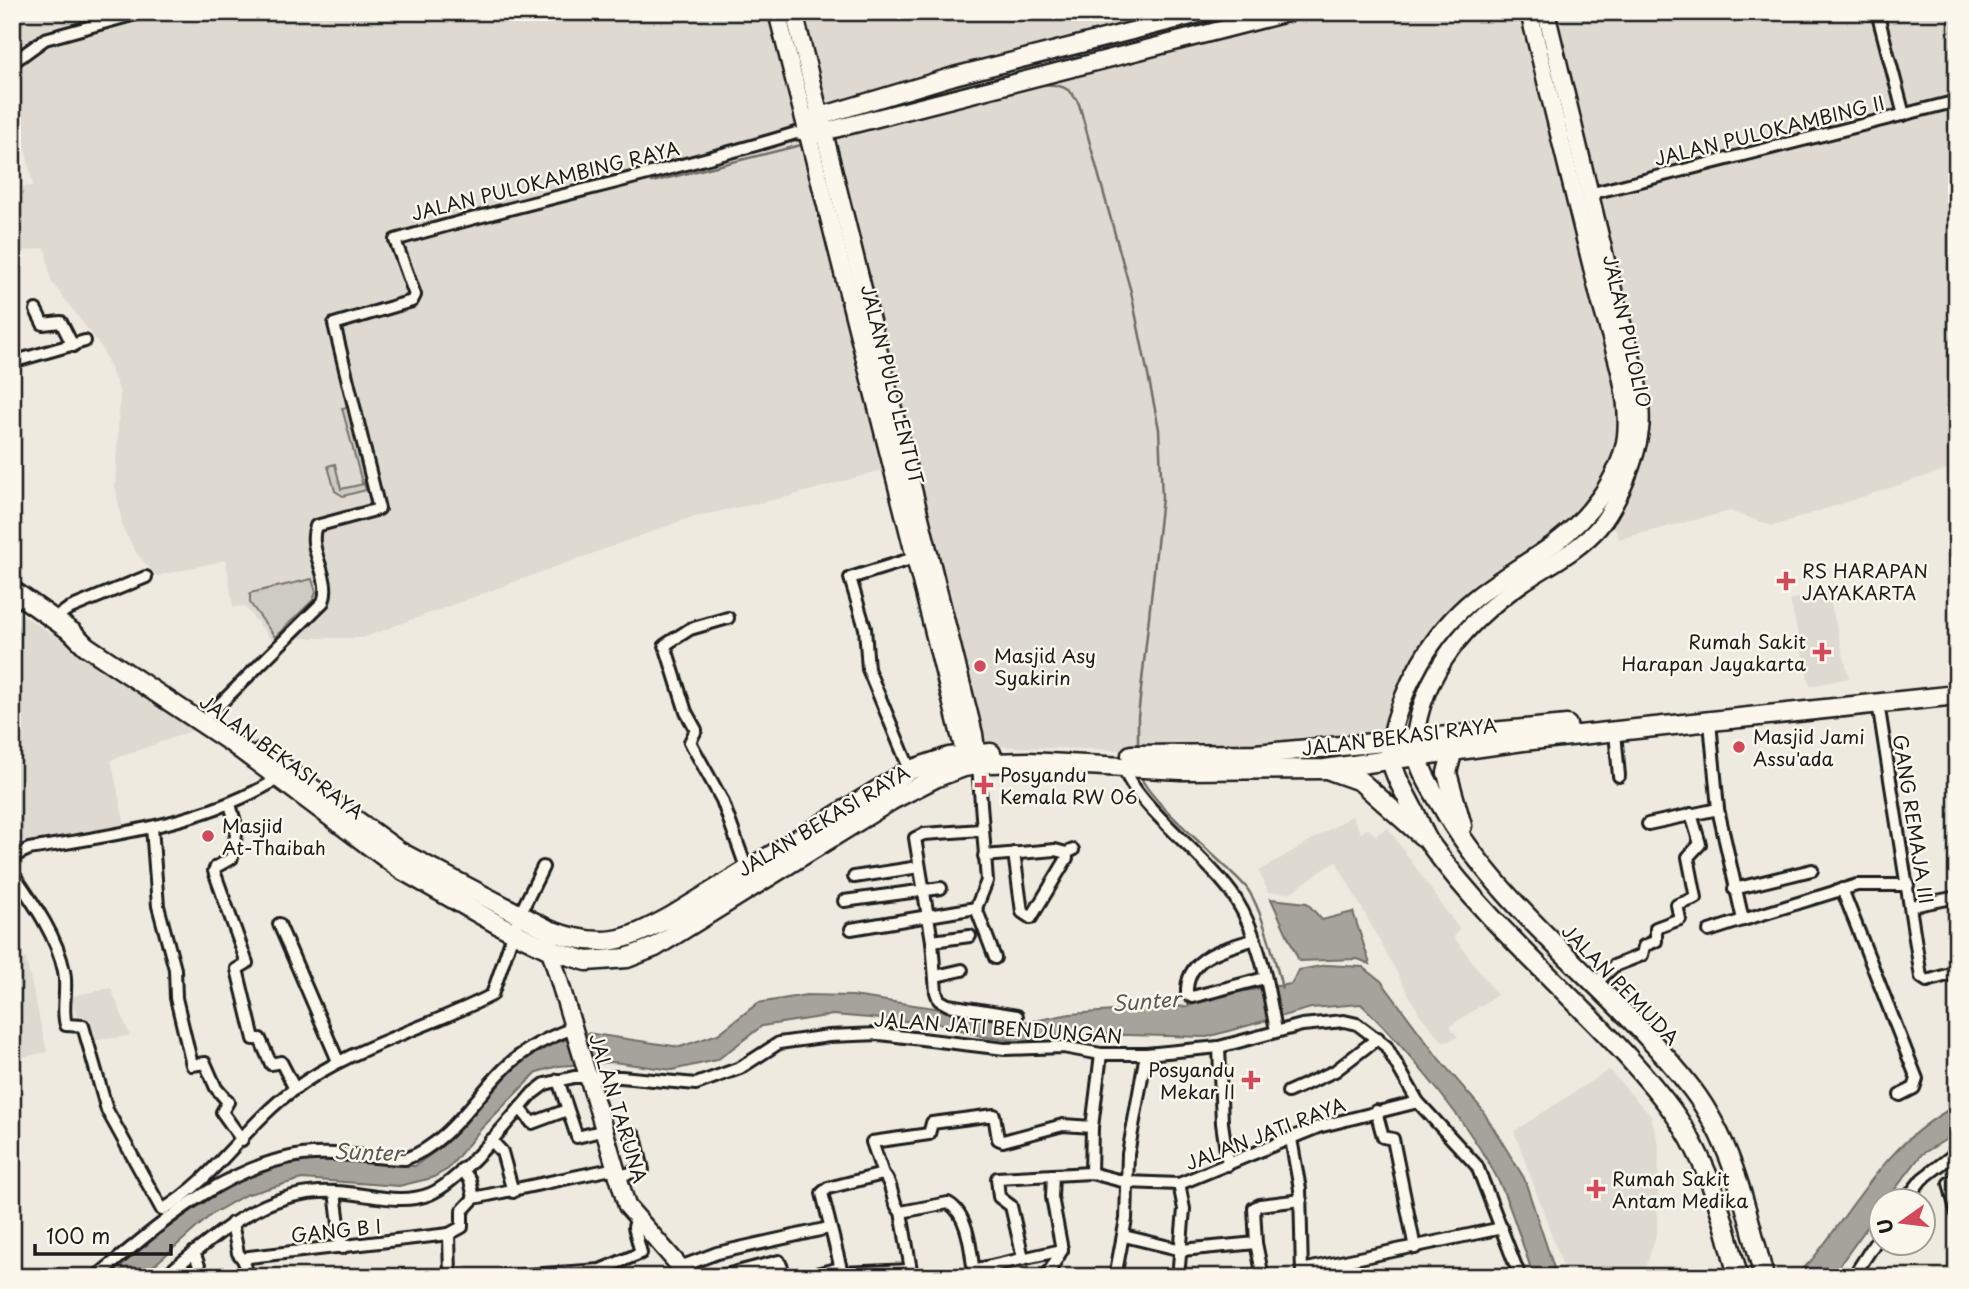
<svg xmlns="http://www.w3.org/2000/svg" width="1969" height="1289" viewBox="0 0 1969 1289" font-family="'Playpen Sans',sans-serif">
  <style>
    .built { fill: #dedad1 }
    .green { fill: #ceccc2; stroke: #75746f; stroke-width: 2 }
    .water { fill: #a6a39d; stroke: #6f6d69; stroke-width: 2 }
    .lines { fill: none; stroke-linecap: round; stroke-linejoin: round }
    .stream { stroke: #6f6d69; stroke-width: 2.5 }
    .street-casing { stroke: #1c1c1c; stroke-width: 16 }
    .secondary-casing { stroke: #1c1c1c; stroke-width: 21 }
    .primary-casing { stroke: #1c1c1c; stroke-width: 23 }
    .street { stroke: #fbf7ec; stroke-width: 10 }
    .secondary { stroke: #fbf7ec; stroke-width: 16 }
    .primary { stroke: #fbf7ec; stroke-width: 18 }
    .poi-dot { fill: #d1495b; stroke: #fbf7ec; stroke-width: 2.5 }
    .labels { text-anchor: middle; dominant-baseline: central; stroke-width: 5; stroke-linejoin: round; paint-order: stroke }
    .street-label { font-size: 19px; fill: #1c1c1c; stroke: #fbf7ec }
    .poi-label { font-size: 19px; fill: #1c1c1c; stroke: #fbf7ec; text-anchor: start }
    .water-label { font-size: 21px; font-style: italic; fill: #5a5956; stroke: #fbf7ec }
  </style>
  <rect width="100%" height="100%" fill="#eeeadf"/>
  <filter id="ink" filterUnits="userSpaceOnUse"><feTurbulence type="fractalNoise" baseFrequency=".0143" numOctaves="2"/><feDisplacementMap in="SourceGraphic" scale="14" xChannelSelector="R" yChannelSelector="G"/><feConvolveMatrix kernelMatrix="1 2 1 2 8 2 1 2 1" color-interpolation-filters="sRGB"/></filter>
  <g filter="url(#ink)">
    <g class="built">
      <polygon points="12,12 1957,12 1957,466 1773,526 1730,511 1619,539 1609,510 1600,503 1461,609 1417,674 1391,733 1262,754 983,746 907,463 791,496 689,518 362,638 300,638 274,643 244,606 233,607 226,560 157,576 137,554 123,529 115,485 120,393 102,348 51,281 45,248 12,253 12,189 33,186 12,84"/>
      <polygon points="1828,592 1849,678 1810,686 1790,600"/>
      <polygon points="12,609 202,727 111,760 126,830 12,851"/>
      <polygon points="1352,816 1361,833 1367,828 1375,835 1388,828 1459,929 1454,937 1497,995 1450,1026 1458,1037 1444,1043 1420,1015 1336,861 1290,893 1268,892 1259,871"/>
      <polygon points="12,959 26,959 47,1052 12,1059"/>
      <polygon points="111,988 130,1036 90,1041 77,1020 72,996"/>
      <polygon points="1609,1070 1651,1116 1659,1146 1657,1232 1645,1270 1636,1277 1567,1277 1514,1131"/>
    </g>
    <g class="green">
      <polygon points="348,407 366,482 362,483 342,408"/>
      <polygon points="335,464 341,489 364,484 366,490 343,496 335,491 328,466"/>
      <polygon points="312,579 316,592 313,600 275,637 250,603 250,593"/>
    </g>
    <g class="water">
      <polygon points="1271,899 1307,903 1322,920 1353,912 1370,964 1358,959 1299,961"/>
      <path d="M1327,965L1363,967L1381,981L1439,1059L1481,1108L1524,1178L1557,1277H1534C1523,1247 1514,1215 1501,1186C1474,1129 1407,1049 1361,1004L1311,1008L1207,1037L1086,1034L1044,1035L1025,1042L984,1037L942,1024L833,1015L762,1026L717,1060L672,1070L613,1062L558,1066L537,1072L480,1130L448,1169L432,1178L399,1186L302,1179L245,1195L212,1214L141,1277H108C150,1241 237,1166 292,1159C332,1154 375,1165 415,1166L445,1144L502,1075L543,1047L587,1033L680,1047L718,1034L758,1003L806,995L853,996L1029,1022L1070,1014L1188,1006L1238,992L1291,984L1299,970Z"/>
      <path d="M1957,1105V1133L1922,1154L1886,1201L1882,1202L1881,1208L1831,1277H1786L1798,1273L1811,1261C1858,1202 1887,1142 1957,1105Z"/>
    </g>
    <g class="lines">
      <g class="stream">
        <path d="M1039,84C1059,85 1069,85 1079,104L1131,292L1159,429L1162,498L1138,717V747"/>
        <polyline points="652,182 805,144"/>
        <path d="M1140,775C1148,801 1223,861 1246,887C1261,906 1276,963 1282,988"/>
      </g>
      <g class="street-casing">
        <g id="street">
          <polyline points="1877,12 1904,115"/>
          <polyline points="12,63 45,39 143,12"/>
          <polyline points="1589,194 1957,101"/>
          <polyline points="36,310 43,324 61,322 73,346"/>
          <polyline points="12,362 85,341"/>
          <polyline points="728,618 690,629 665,645 686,712 696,730 690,742 722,800 747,870"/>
          <polyline points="52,620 68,609 146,577"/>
          <polyline points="1878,703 1921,977 1927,981 1957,972"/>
          <path d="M210,714L323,602C333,578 306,550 316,526L379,509L334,324L412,301L415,295L395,240C528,201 663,174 796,133L809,136"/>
          <polyline points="1710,722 1718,809 1743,920 1857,885 1908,885"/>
          <polyline points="1615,732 1619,776"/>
          <polyline points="978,765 987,881 976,908 995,958"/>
          <path d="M1124,767C1130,800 1212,861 1235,898C1260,937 1268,986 1276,1031"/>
          <polyline points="910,770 868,669 865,628 850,578 914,558"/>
          <polyline points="230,804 237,829 232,858 216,867 214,871 247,963 237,969 254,1039 260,1039 271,1064 281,1062 295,1089"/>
          <polyline points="1648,824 1718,809"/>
          <polyline points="152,827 158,906 175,969 176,998 192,1065 205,1063 216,1088 228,1102 222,1112 242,1140"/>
          <polyline points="981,830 924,834 915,838 932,941 936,992 939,1000 948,1005 1017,1016"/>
          <polyline points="1014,853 1022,912 1031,918 1067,858 1066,853"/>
          <polyline points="984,856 1055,850 1066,853 1073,850"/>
          <path d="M12,857L29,849C114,835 203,824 278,779"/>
          <path d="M12,872C32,901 57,936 64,971C68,990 61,1008 66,1025L83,1026L107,1110L162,1210C214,1180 245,1125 293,1090C353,1046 426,1029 492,995L519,916L543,867"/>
          <polyline points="854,877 919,867"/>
          <polyline points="1734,889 1812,870"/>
          <polyline points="1842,889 1917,1079 1914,1088 1900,1095"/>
          <polyline points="844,901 941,888"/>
          <polyline points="1912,906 1957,897"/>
          <polyline points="279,924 338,1061"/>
          <polyline points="851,929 976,908"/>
          <polyline points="1709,931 1743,920"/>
          <path d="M1255,939C1225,949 1185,956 1187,994L1192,997L1265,978"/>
          <polyline points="932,941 970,936"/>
          <polyline points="936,976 962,970"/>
          <polyline points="1595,984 1614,966 1642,955 1644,946 1656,941 1656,928 1680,919 1677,905 1696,898 1688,857 1700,844 1691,814"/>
          <polyline points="1219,1047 1222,1123 1228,1165"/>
          <polyline points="558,1080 577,1137 605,1130"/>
          <polyline points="1288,1092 1335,1071 1378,1038"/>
          <polyline points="520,1108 532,1123 567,1110"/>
          <polyline points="1376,1111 1383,1137 1393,1139 1415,1248"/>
          <polyline points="1291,1139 1300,1189 1302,1274"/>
          <polyline points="491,1140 502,1152 513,1192"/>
          <polyline points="462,1169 470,1180 474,1198"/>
          <polyline points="1091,1173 1092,1127 1101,1054"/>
          <polyline points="883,1174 872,1142 929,1134 932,1123 994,1115 998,1139 1003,1141 1063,1125 1092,1127"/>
          <polyline points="618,1176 643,1170 635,1136"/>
          <polyline points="1957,1178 1949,1183 1957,1214"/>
          <polyline points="1179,1184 1184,1209 1179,1266"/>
          <polyline points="335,1192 342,1248"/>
          <polyline points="1904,1202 1922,1179 1957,1152"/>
          <polyline points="232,1223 238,1253 244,1261"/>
          <polyline points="1124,1236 1182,1250 1256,1243 1254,1208 1260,1205 1301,1200"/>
          <polyline points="1256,1243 1263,1277"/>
          <polyline points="194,1252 203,1277"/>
          <polyline points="1023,1258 1011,1206 999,1197 997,1178 1053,1175"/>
          <polyline points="680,1267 717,1253 829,1228"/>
          <polyline points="973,1270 1062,1250 1052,1197 1053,1175 1091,1173 1126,1182 1179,1184 1318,1127 1418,1102"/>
          <polyline points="1302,1270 1502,1228"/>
          <polyline points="842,1273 911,1270 901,1212"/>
          <path d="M96,1277C156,1228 223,1166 302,1155C335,1151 372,1158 405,1159C447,1145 473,1100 504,1069C524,1049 547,1038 573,1028"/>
          <path d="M163,1277C218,1236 260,1189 335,1192C366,1193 400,1206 430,1194C461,1181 510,1119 533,1093L545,1084L574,1077H621L696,1084L740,1068L779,1043L829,1036L880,1034L1005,1049L1063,1047L1101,1054H1146L1219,1047L1302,1025L1344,1021L1357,1024L1386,1046L1418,1102L1477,1166L1520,1277"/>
          <polyline points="248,1277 244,1261 249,1257 449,1234"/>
          <polyline points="450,1277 449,1234 462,1227 462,1211 474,1198 616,1168"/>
          <polyline points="499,1277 600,1270 641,1253 634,1227 636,1220"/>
          <polyline points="718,1277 779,1261 786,1277"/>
          <polyline points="804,1277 840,1268"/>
          <path d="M843,1277L822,1193L828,1188L883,1174C894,1184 890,1202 901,1212L948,1203C969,1214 971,1253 974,1274"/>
          <polyline points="1046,1277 1062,1250"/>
          <polyline points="1115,1277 1126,1219 1128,1154 1146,1054"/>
          <polyline points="1853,1277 1882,1232"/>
        </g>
      </g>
      <g class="secondary-casing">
        <g id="secondary">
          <polyline points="777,12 968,767"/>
          <polyline points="794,12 974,734 978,765"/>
          <polyline points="811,119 954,76 1207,12"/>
          <polyline points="815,134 1291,12"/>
          <path d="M1415,739C1422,672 1468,620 1522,583C1548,565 1577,552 1599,527C1617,505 1637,459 1640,430C1645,390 1623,331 1613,290C1590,198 1568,105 1546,12"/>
          <path d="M1390,741C1402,687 1431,633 1475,598C1500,578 1528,562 1554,544C1587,519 1621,478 1626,436C1631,390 1610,339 1599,296C1576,201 1552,107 1529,12"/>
          <polyline points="550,940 550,950 627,1206 689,1277"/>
        </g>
      </g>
      <g class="primary-casing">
        <g id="primary">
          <polyline points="12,590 72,632 86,646 232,743 402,870 499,925 550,950 587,961 627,958 655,947 892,800 937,777 964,767 990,763 1028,762 1182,770 1325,769 1523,741 1957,695"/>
          <path d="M1416,750C1419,769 1430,786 1440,803C1503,915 1614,988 1692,1089C1733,1143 1747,1212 1764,1277"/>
          <path d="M262,752L400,852L549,930C602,950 625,942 672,916L910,770L949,757L991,753"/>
          <path d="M1390,753C1392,772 1404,791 1412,807C1419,819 1423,835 1431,845C1499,939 1594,1010 1665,1101C1706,1153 1723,1214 1738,1277"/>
          <polyline points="1452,753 1447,773 1462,826"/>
          <polyline points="1131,755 1255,754 1567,725"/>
          <polyline points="1332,771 1360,781 1422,836"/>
        </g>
      </g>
      <use href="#street" class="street"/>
      <use href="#secondary" class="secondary"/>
      <use href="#primary" class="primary"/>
    </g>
  </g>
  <g class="poi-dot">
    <path d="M1782.5 570.5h7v7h7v7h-7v7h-7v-7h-7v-7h7z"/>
    <path d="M1818.5 641.5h7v7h7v7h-7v7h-7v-7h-7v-7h7z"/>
    <circle cx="980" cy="666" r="7"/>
    <circle cx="1739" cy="747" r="7"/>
    <path d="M980.5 774.5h7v7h7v7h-7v7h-7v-7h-7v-7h7z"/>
    <circle cx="208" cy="836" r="7"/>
    <path d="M1247.5 1069.5h7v7h7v7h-7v7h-7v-7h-7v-7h7z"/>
    <path d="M1592.5 1178.5h7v7h7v7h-7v7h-7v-7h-7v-7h7z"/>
  </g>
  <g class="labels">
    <g class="street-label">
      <text transform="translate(1769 130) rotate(-14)">JALAN PULOKAMBING II</text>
      <text transform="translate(545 180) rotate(-14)">JALAN PULOKAMBING RAYA</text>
      <text transform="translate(1628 331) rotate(77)">JALAN PULOLIO</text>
      <text transform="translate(893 384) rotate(76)">JALAN PULO LENTUT</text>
      <text transform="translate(1399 736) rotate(-7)">JALAN BEKASI RAYA</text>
      <text transform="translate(282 756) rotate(36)">JALAN BEKASI RAYA</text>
      <text transform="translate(1914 819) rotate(81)">GANG REMAJA III</text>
      <text transform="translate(823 820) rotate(-31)">JALAN BEKASI RAYA</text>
      <text transform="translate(1621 984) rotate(46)">JALAN PEMUDA</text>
      <text transform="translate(998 1027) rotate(4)">JALAN JATI BENDUNGAN</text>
      <text transform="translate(619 1108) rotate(73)">JALAN TARUNA</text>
      <text transform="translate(1265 1133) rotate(-21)">JALAN JATI RAYA</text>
      <text transform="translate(336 1230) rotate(-6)">GANG B I</text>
    </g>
    <g class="poi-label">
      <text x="1802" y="570">RS HARAPAN<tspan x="1802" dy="22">JAYAKARTA</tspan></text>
      <text x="1806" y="641" text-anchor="end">Rumah Sakit<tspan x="1806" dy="22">Harapan Jayakarta</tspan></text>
      <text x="994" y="655">Masjid Asy<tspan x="994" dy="22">Syakirin</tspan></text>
      <text x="1753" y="736">Masjid Jami<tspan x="1753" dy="22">Assu'ada</tspan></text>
      <text x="1000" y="774">Posyandu<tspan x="1000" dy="22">Kemala RW 06</tspan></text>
      <text x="222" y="825">Masjid<tspan x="222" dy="22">At-Thaibah</tspan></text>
      <text x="1235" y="1069" text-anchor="end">Posyandu<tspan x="1235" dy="22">Mekar II</tspan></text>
      <text x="1612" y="1178">Rumah Sakit<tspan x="1612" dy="22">Antam Medika</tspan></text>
    </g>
    <g class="water-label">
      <text transform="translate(1146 1000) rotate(-4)">Sunter</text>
      <text transform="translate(368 1151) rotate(2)">Sunter</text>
    </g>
  </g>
  <rect width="1969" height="1289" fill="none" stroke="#fbf7ec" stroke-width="42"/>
  <rect x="21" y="21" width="1927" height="1247" fill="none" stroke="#1c1c1c" stroke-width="2.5" filter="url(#ink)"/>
  <g transform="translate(1902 1222) rotate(256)"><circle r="33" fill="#fbf7ec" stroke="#a29f99" stroke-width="2"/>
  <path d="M0-5L12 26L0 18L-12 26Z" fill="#d1495b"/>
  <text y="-10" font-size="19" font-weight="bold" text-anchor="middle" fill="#1c1c1c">U</text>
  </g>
  <path d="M35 1244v10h136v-10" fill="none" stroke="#1c1c1c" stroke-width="3.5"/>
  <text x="46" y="1244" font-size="21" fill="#1c1c1c" stroke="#fbf7ec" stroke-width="5" paint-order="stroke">100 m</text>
</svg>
